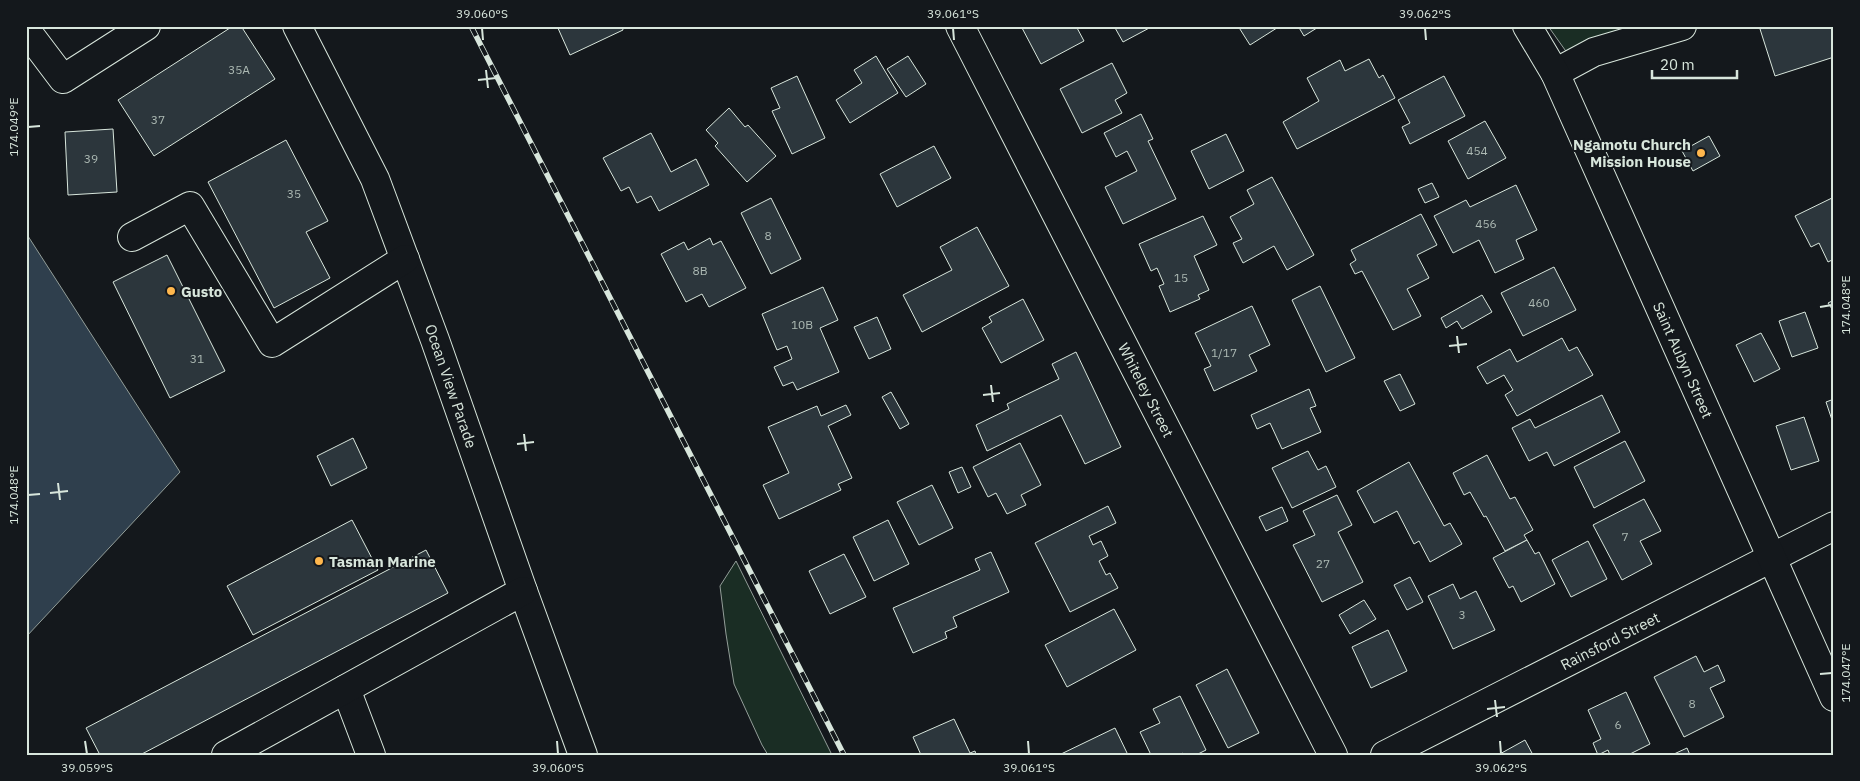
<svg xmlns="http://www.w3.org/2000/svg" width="1860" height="781" viewBox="0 0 1860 781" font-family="'IBM Plex Sans',sans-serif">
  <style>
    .green { fill: #1a2d24; stroke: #939e99 }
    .water { fill: #2f3f4d; stroke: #939e99 }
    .building { fill: #2c363c; stroke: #d8e6dc }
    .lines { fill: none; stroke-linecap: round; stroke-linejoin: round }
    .minor-casing { stroke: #d8e6dc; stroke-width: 30 }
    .highway-casing { stroke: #d8e6dc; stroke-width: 30 }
    .minor { stroke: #14181c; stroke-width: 28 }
    .highway { stroke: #14181c; stroke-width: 28 }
    .rail-casing { stroke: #d8e6dc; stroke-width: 5.5 }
    .rail { stroke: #14181c; stroke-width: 4; stroke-dasharray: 11; stroke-linecap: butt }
    .ticks { fill: none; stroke: #d8e6dc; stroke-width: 2 }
    .poi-dot { fill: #ffb74d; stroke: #14181c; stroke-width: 2 }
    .labels { text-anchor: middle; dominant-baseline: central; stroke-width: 4; stroke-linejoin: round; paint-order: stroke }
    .number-label { font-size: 12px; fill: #adbab4 }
    .poi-label { font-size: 15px; font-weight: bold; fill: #d8e6dc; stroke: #14181c; text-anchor: start }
    .street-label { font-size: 15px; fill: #d8e6dc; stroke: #14181c }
    .neatline { fill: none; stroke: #d8e6dc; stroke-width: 2 }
    .ticks-label { font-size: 12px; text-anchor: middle; fill: #d8e6dc }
  </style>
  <rect width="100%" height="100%" fill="#14181c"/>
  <g class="green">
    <polygon points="1548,26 1636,26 1575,64"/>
    <polygon points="736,561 832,755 768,755 762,745 734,684 726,634 720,586"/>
  </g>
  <polygon class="water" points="26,233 180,472 26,637"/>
  <g class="building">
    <polygon points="233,26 241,26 275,79 154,156 118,100"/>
    <polygon points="557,26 622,26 623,30 570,55"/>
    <polygon points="1021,26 1076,26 1084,41 1041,64"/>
    <polygon points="1114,26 1153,26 1123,42"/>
    <polygon points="1238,26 1280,26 1250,45"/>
    <polygon points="1298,26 1320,26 1304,36"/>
    <polygon points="1769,26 1834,26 1834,57 1775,76 1760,29"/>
    <polygon points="876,56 898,93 850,123 836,100 862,83 854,70"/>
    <polygon points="908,56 926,84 906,97 887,69"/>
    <polygon points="1369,59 1379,78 1383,75 1395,98 1297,149 1283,122 1319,101 1307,78 1340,60 1345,71"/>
    <polygon points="1112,63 1127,93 1115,100 1122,113 1082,133 1060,89"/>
    <polygon points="797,76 825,138 792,154 772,111 780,108 771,88"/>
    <polygon points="1444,76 1465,116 1410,144 1402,127 1410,123 1398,100"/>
    <polygon points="729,108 745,127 748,125 776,156 747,182 715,146 718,143 706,130"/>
    <polygon points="1141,114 1153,139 1148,141 1176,199 1123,224 1105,187 1137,171 1127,151 1116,157 1104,133"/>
    <polygon points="1485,121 1506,158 1468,179 1448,141"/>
    <polygon points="113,129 117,192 68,195 65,132"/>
    <polygon points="651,133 671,172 696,159 709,185 659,211 651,196 637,203 629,187 621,191 603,158"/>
    <polygon points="1226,134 1244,171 1209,189 1191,151"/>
    <polygon points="1709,136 1720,156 1693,171 1682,151"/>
    <polygon points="286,140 328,221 306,232 330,278 274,308 208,182"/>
    <polygon points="934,146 951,178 897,207 880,174"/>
    <polygon points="1272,177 1314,255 1287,270 1274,246 1243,263 1233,243 1242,239 1230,217 1254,204 1247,190"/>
    <polygon points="1432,183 1439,197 1425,203 1418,189"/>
    <polygon points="1516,185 1537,230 1516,240 1524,259 1495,273 1479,240 1453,253 1434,216 1466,200 1470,207"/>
    <polygon points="1834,197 1834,259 1828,262 1819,243 1811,247 1795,216"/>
    <polygon points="771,198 801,259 771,274 741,213"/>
    <polygon points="1421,214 1437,245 1417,255 1429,278 1407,289 1421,316 1393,330 1362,271 1355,274 1350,264 1356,260 1351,250"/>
    <polygon points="1203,216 1217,245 1194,256 1209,290 1198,295 1200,299 1170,312 1159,286 1164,284 1157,268 1151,271 1139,244"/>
    <polygon points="977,227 1009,286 922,332 903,295 952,270 940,247"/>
    <polygon points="710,238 713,245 721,241 746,288 709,307 702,294 686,302 661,254 684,242 688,250"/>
    <polygon points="167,255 225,371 170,398 113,282"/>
    <polygon points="1554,267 1576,310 1523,336 1501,293"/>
    <polygon points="1320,286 1355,358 1326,372 1292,300"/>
    <polygon points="823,287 838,320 820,328 839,372 797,390 793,382 783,386 774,367 792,359 787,346 777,350 762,314"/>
    <polygon points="1482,295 1492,312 1462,329 1457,321 1446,328 1441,318"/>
    <polygon points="1023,299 1044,340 1001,363 982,328 992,322 989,317"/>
    <polygon points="1834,300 1834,312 1828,303"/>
    <polygon points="1252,306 1270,345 1249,355 1257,371 1214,391 1204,369 1211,366 1195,333"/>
    <polygon points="1805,312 1818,348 1792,357 1779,321"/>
    <polygon points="877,317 891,349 869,359 854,327"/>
    <polygon points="1761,333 1780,369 1754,382 1736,345"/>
    <polygon points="1562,338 1569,351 1577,347 1593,375 1517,416 1505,395 1513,390 1504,375 1487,384 1477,367 1510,349 1517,362"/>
    <polygon points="1076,352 1121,447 1085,464 1061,415 987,451 976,425 1009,409 1007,404 1059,379 1052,364"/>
    <polygon points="1400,374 1415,404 1400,411 1384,381"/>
    <polygon points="1309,389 1316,406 1310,408 1321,432 1282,449 1270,423 1257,429 1251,415"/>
    <polygon points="891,392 909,424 900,429 882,397"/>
    <polygon points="1602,395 1620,432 1554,466 1547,452 1529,461 1512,428 1530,419 1535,428"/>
    <polygon points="1834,399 1834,426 1826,402"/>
    <polygon points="846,405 851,415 828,426 852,478 838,484 841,490 779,519 763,485 789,473 768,427 817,406 821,416"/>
    <polygon points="1804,417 1819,461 1791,470 1776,426"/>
    <polygon points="353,438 367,468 331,486 317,456"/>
    <polygon points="1625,441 1645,481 1594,508 1574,467"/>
    <polygon points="1020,443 1041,485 1021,495 1026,505 1007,514 996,493 988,497 973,467"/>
    <polygon points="1308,451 1318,470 1326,466 1336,487 1292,508 1272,468"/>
    <polygon points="1487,455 1510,499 1515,497 1533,530 1524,535 1527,540 1505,551 1486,516 1484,517 1470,492 1464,495 1453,473"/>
    <polygon points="1409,462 1444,526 1450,523 1462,544 1430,562 1419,541 1414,544 1397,511 1374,523 1357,491"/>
    <polygon points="962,467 971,487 958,493 949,472"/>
    <polygon points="932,485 953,528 919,545 897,502"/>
    <polygon points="1337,495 1352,525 1338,532 1363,582 1322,602 1293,545 1315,535 1303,511"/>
    <polygon points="1644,499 1661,531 1640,541 1652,564 1622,580 1593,525"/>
    <polygon points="1108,506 1116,523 1089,536 1093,545 1101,541 1108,556 1099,561 1106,575 1110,573 1118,588 1070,612 1035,543"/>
    <polygon points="1282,507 1288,521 1266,531 1259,517"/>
    <polygon points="352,520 378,570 253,635 227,586"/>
    <polygon points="888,520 909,564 874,581 853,537"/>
    <polygon points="1527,540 1535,554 1539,552 1555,584 1521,602 1513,586 1509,588 1493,558"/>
    <polygon points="1588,541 1607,579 1571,597 1552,560"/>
    <polygon points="426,550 448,593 140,755 100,755 86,728"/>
    <polygon points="991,552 1009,592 953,617 957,627 945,632 947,638 913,653 893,608 980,570 975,559"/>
    <polygon points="844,554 866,597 830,614 809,571"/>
    <polygon points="1410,577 1423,602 1407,610 1394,585"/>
    <polygon points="1453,584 1460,599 1476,591 1495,630 1453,649 1428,596"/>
    <polygon points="1364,600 1376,619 1350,634 1339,615"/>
    <polygon points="1114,609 1136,650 1067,687 1045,645"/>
    <polygon points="1388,630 1407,671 1371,688 1352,647"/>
    <polygon points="1696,656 1704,672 1718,665 1725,681 1710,688 1724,717 1684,737 1654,677"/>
    <polygon points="1227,669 1259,733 1228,748 1196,685"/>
    <polygon points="1626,692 1650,744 1628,755 1610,755 1608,750 1598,755 1593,743 1601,739 1588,710"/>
    <polygon points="1180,696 1206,750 1196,755 1184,755 1183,753 1180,755 1151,755 1140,732 1160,723 1153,709"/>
    <polygon points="954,719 970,753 975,751 976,755 921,755 913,737"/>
    <polygon points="1115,728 1128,755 1059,755"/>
    <polygon points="1525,740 1533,755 1498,755"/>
    <polygon points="1687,748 1690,755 1674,755 1674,754"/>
  </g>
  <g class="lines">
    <g class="minor-casing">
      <g id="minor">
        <polyline points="297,26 375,179 435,340 523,591 583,755"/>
        <polyline points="960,26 1333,755"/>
        <polyline points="26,30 63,79 146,26"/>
        <polyline points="1555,73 1594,52 1682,26"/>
        <polyline points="132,237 190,206 272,343 405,259"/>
        <polyline points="346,689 371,755"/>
        <polyline points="226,755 523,591"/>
        <polyline points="1385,755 1834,526"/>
      </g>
    </g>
    <g class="highway-casing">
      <polyline id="highway" points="1527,26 1555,73 1834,697"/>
    </g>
    <use href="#minor" class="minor"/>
    <use href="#highway" class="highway"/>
    <g class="rail-casing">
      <polyline id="rail" points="471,26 844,755"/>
    </g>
    <use href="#rail" class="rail"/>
  </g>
  <path class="ticks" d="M482,28L483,40M953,28L954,40M1425,28L1426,40M486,70L488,88M478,80L496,78M28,127L40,126M1820,307L1832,305M1457,336L1459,353M1449,346L1467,344M991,385L993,402M983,395L1000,393M524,434L526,451M517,444L534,442M58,483L60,500M50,493L68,491M28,495L40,494M1820,674L1832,673M1495,700L1497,717M1487,709L1505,707M85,741L87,754M557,741L558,754M1028,741L1029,754M1500,741L1501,754"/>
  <g class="poi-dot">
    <circle cx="1701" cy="153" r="5"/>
    <circle cx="171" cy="291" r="5"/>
    <circle cx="319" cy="561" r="5"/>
  </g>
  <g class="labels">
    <g class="number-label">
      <text x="239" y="69">35A</text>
      <text x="158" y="119">37</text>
      <text x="1477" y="150">454</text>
      <text x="91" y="158">39</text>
      <text x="294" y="193">35</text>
      <text x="1486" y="223">456</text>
      <text x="768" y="235">8</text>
      <text x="700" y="270">8B</text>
      <text x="1181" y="277">15</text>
      <text x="1539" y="302">460</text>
      <text x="802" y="324">10B</text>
      <text x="1224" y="352">1/17</text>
      <text x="197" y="358">31</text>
      <text x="1625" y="536">7</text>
      <text x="1323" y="563">27</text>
      <text x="1462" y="614">3</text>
      <text x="1692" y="703">8</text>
      <text x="1618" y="724">6</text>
    </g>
    <g class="poi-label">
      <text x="1691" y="144" text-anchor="end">Ngamotu Church<tspan x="1691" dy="17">Mission House</tspan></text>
      <text x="181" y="291">Gusto</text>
      <text x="329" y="561">Tasman Marine</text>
    </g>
    <g class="street-label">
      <text transform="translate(1683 360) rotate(66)">Saint Aubyn Street</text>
      <text transform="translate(451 386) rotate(71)">Ocean View Parade</text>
      <text transform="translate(1146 390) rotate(63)">Whiteley Street</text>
      <text transform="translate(1610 641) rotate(-27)">Rainsford Street</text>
    </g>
  </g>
  <rect width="1860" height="781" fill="none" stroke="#14181c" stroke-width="55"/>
  <path d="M1652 70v8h85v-8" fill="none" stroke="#d8e6dc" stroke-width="2.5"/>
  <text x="1660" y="70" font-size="15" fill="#d8e6dc" stroke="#14181c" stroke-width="4" paint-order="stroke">20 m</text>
  <rect x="28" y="28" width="1804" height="726" class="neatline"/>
  <g class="ticks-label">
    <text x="482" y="18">39.060°S</text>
    <text x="953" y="18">39.061°S</text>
    <text x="1425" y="18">39.062°S</text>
    <text transform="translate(14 127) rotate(-90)" y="4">174.049°E</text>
    <text transform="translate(1846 305) rotate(-90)" y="4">174.048°E</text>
    <text transform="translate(14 495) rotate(-90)" y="4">174.048°E</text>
    <text transform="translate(1846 673) rotate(-90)" y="4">174.047°E</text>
    <text x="87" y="772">39.059°S</text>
    <text x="558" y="772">39.060°S</text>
    <text x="1029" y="772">39.061°S</text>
    <text x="1501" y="772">39.062°S</text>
  </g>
</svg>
